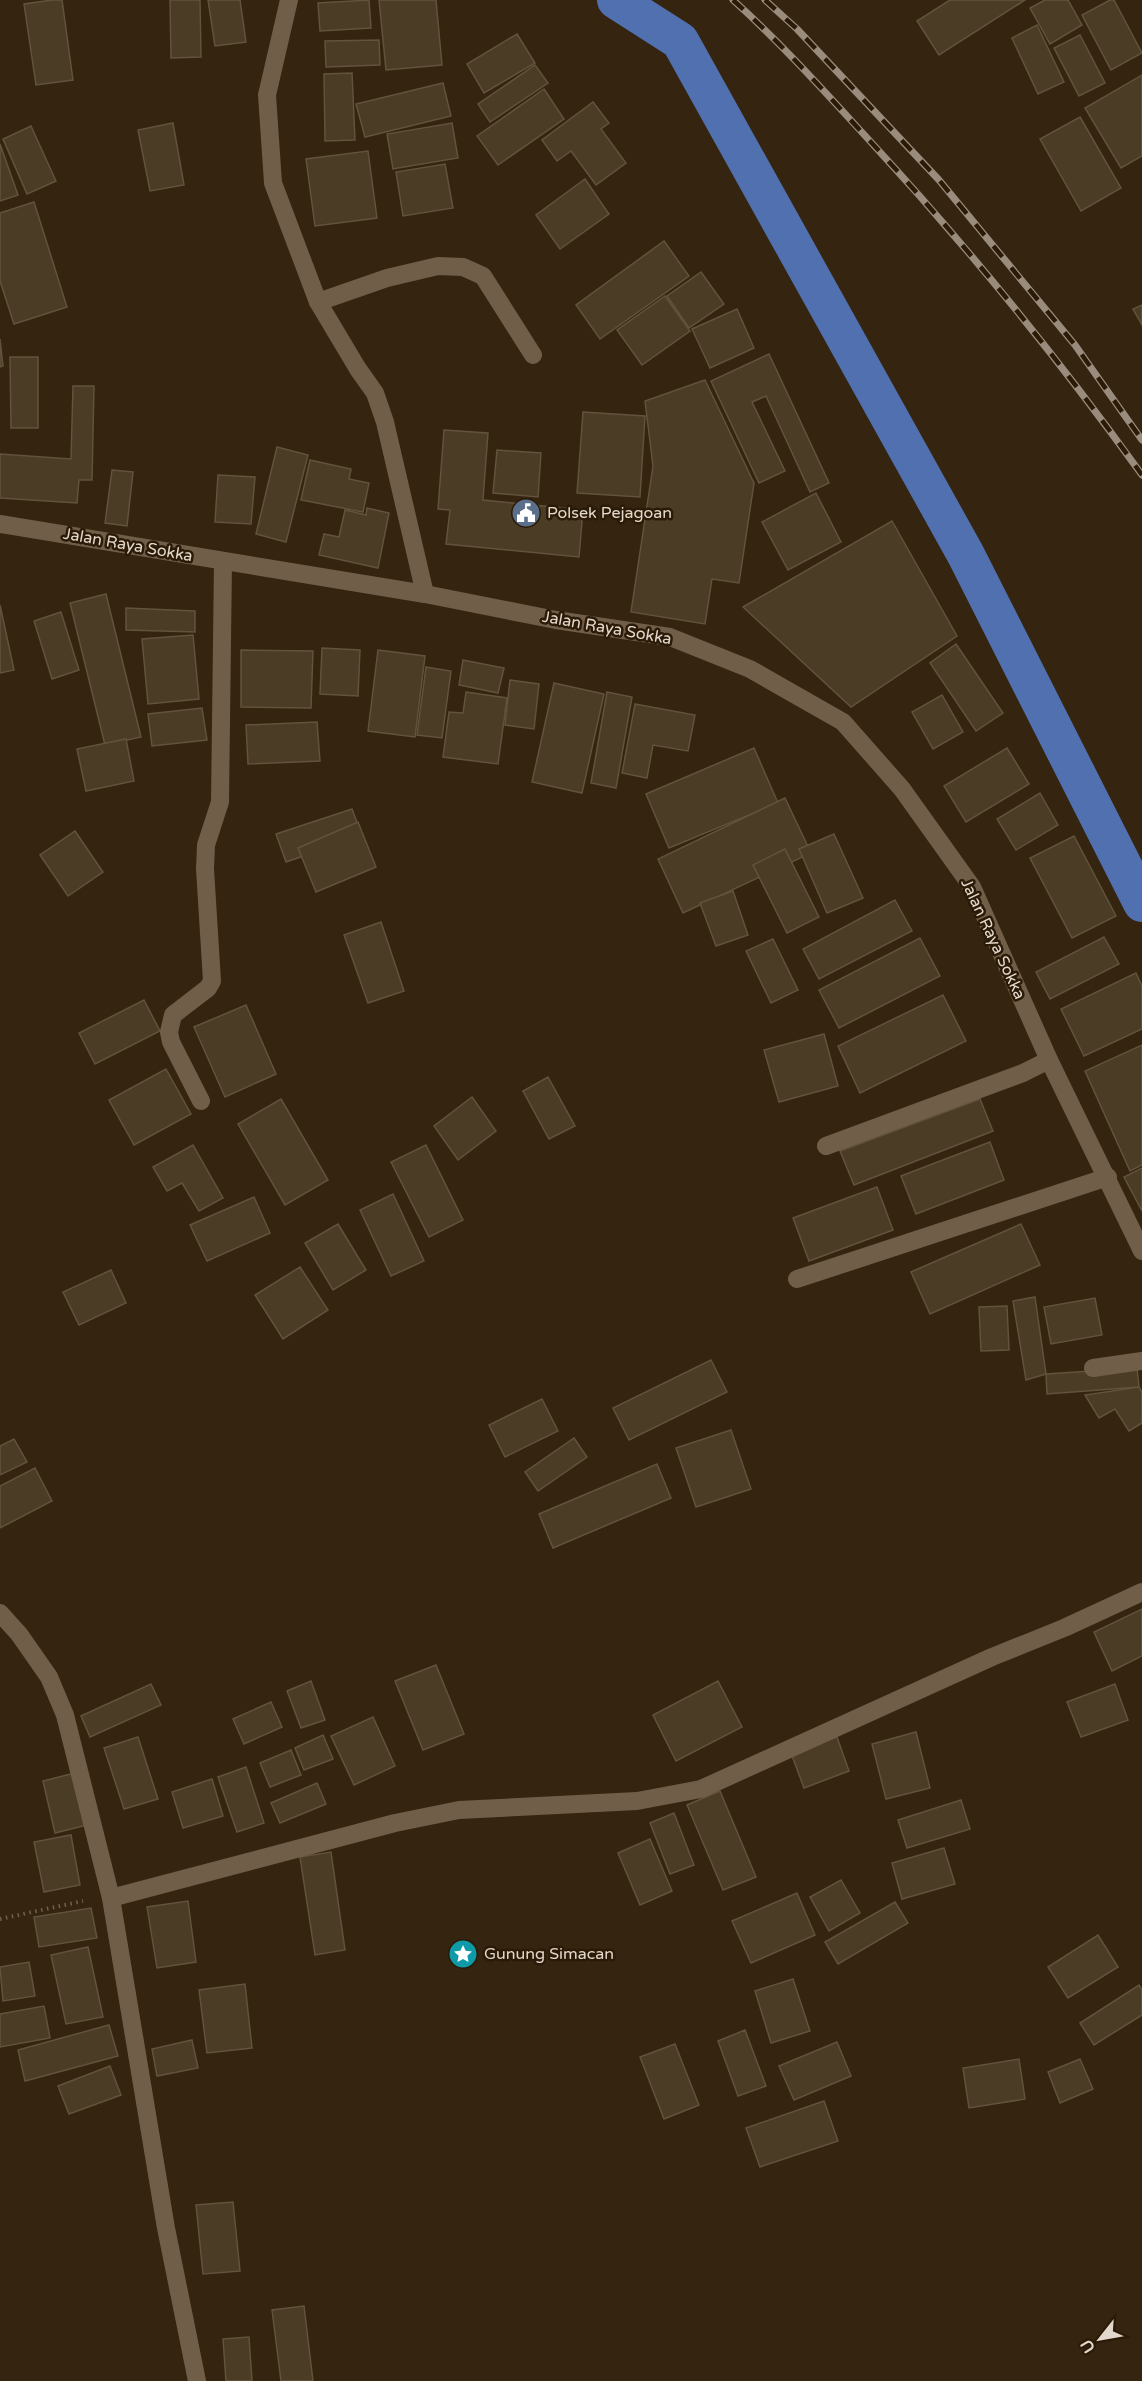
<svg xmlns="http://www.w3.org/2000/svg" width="1142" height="2381" viewBox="0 0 1142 2381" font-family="'Varela Round',sans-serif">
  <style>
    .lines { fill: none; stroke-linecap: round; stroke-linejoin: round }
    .canal { stroke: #5170b0; stroke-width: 38 }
    .building { fill: #4a3c25; stroke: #62533c; stroke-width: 1.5 }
    .path { stroke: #6f6150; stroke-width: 4; stroke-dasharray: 1.5 4.5; stroke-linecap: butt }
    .lane { stroke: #715e49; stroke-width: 18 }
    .street { stroke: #715e49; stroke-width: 18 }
    .secondary { stroke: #715e49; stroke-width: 18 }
    .rail-casing { stroke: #9a8c7d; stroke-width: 7 }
    .rail { stroke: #2a1a06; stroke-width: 4.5; stroke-dasharray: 14; stroke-linecap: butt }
    .labels { text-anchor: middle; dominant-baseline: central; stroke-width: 5; stroke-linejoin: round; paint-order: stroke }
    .poi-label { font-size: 16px; fill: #e3d8cc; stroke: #2a1a06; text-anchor: start }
    .street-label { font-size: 16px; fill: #e3d8cc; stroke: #2a1a06 }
  </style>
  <rect width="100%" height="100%" fill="#342410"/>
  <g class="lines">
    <polyline class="canal" points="616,0 680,41 966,555 1142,903"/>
  </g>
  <g class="building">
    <polygon points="52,0 62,0 73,80 36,85 24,4"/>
    <polygon points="170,0 200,0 201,57 171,58"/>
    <polygon points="208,0 240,0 246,42 215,46"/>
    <polygon points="369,0 371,28 320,31 318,3"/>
    <polygon points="379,0 436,0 442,65 386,70"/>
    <polygon points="950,0 1025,0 939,55 917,21"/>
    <polygon points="1045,0 1068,0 1082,25 1050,44 1030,8"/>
    <polygon points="1110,0 1114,0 1142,53 1111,70 1082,15"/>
    <polygon points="1037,25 1064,82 1038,94 1012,38"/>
    <polygon points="517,34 535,63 484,93 467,64"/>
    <polygon points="1080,35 1105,83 1079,96 1054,48"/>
    <polygon points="379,40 380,65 326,67 325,41"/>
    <polygon points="535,65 548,83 490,122 478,104"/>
    <polygon points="352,73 355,140 325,141 324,74"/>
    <polygon points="1142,75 1142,156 1121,168 1085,108"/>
    <polygon points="443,83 451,116 365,137 356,104"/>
    <polygon points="544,89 564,119 498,165 477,136"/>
    <polygon points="593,102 609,123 601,129 626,163 596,185 571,151 557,161 542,140"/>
    <polygon points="1080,117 1121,188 1081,211 1040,139"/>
    <polygon points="173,123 184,185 150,191 138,130"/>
    <polygon points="452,123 458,158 393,169 387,134"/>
    <polygon points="31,126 56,181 27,194 3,139"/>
    <polygon points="0,144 18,195 0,201"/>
    <polygon points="368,151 377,218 315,226 306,159"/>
    <polygon points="445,164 453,208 403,216 396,172"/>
    <polygon points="585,179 609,214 560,249 536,215"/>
    <polygon points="34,202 67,307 14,324 0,281 0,213"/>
    <polygon points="664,241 689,276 600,339 576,305"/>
    <polygon points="701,272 724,304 689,328 667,296"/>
    <polygon points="665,296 690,331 642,365 617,330"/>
    <polygon points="1142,305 1142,325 1133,309"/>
    <polygon points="737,309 754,348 710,368 692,329"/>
    <polygon points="0,339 3,366 0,367"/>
    <polygon points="769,354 829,483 810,492 766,396 752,402 785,471 759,483 711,381"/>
    <polygon points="10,357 38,357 38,428 11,428"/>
    <polygon points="705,380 754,483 739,583 712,579 705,624 631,612 653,466 645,401"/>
    <polygon points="73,386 94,386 92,480 79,480 77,503 0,498 0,454 71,459"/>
    <polygon points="583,412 645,416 640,497 577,493"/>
    <polygon points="444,430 488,433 483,500 583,510 579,557 446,544 450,510 438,509"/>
    <polygon points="277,447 308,455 286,542 256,534"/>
    <polygon points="497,450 541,453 538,497 493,493"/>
    <polygon points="310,460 351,469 349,479 369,483 363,512 301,500"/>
    <polygon points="112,470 133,472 127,526 105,523"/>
    <polygon points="218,475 255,477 251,524 215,522"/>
    <polygon points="816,493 841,542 788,570 762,522"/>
    <polygon points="367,508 389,513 378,568 319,555 324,534 339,537 345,510 366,515"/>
    <polygon points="892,521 957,636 851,707 743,607"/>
    <polygon points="106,594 141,737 105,745 70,603"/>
    <polygon points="0,605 14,670 0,673"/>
    <polygon points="126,608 195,611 195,632 126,630"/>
    <polygon points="61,612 79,670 52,679 34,621"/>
    <polygon points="193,635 199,699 148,704 142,639"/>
    <polygon points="956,644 1003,713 976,731 930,663"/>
    <polygon points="322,648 360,650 358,696 320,694"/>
    <polygon points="241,650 313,651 311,708 241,707"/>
    <polygon points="378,650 425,656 415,737 368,731"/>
    <polygon points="463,660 504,668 498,693 459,685"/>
    <polygon points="426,667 451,671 442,738 417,735"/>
    <polygon points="510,680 539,684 534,729 505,725"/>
    <polygon points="554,683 604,694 582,793 532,782"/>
    <polygon points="466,692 507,698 498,764 443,757 449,712 463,713"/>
    <polygon points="607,692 632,697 616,788 591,783"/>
    <polygon points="942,695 963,732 933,749 912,712"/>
    <polygon points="635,704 695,715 688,751 653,745 647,778 622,773"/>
    <polygon points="202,708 207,740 152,746 148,714"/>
    <polygon points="317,722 320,761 248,764 246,725"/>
    <polygon points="126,739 134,781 86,791 77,749"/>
    <polygon points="754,748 778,803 669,848 646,794"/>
    <polygon points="1007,748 1029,784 966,822 944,786"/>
    <polygon points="1040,793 1058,825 1016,850 997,819"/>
    <polygon points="785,798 811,853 683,913 658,859"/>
    <polygon points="352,809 362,836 286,862 276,834"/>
    <polygon points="358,822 376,867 316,892 298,848"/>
    <polygon points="75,831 103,872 68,896 40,855"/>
    <polygon points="834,834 863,898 827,913 799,849"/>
    <polygon points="1074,836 1116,916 1072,938 1030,858"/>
    <polygon points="785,849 819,917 787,933 753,865"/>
    <polygon points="733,891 748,935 716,946 700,903"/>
    <polygon points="895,900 912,931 819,979 803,949"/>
    <polygon points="381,922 404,991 368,1003 344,935"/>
    <polygon points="1104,937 1119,964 1050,999 1036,972"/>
    <polygon points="920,938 940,976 839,1028 819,990"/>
    <polygon points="773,939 798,990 771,1003 746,951"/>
    <polygon points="1136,973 1142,986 1142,1029 1084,1056 1061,1009"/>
    <polygon points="943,995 966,1041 860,1093 838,1046"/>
    <polygon points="144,1000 160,1031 95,1064 79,1033"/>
    <polygon points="246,1005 276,1074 225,1097 194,1027"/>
    <polygon points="824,1034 838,1086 779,1102 764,1050"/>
    <polygon points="1142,1045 1142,1165 1130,1171 1085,1071"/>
    <polygon points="166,1069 191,1114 134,1145 109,1100"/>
    <polygon points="548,1077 575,1126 549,1139 523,1091"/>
    <polygon points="472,1097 496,1131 458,1160 434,1126"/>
    <polygon points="281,1099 328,1180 285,1205 238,1124"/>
    <polygon points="980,1099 993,1131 854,1185 840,1151"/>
    <polygon points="990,1142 1004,1180 916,1214 901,1176"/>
    <polygon points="193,1145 223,1198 199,1211 182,1183 167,1191 153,1167"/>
    <polygon points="426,1145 463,1220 429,1237 391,1162"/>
    <polygon points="1142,1168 1142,1211 1124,1177"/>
    <polygon points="877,1187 893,1230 809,1261 793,1218"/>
    <polygon points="393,1194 424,1261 391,1276 360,1210"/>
    <polygon points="254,1197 270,1233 207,1261 190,1225"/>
    <polygon points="338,1224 366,1270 333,1290 305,1243"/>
    <polygon points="1021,1224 1040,1265 930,1314 911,1272"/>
    <polygon points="300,1267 328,1310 283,1339 255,1295"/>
    <polygon points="111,1270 126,1303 79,1325 63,1292"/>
    <polygon points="1035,1297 1046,1374 1026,1380 1013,1301"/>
    <polygon points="1095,1298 1102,1335 1051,1344 1044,1307"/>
    <polygon points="1007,1306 1009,1350 981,1351 979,1307"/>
    <polygon points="711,1360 727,1392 629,1440 613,1408"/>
    <polygon points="1137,1368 1139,1387 1047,1394 1046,1374"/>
    <polygon points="1139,1387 1142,1392 1142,1423 1129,1431 1115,1409 1099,1418 1085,1395"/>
    <polygon points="542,1399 558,1431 505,1457 489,1425"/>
    <polygon points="731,1430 751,1489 696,1507 676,1448"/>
    <polygon points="574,1438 587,1457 538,1491 525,1472"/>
    <polygon points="14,1439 27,1462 0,1475 0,1446"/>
    <polygon points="657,1464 671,1498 553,1548 539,1514"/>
    <polygon points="35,1468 52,1501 0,1528 0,1486"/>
    <polygon points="1142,1609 1142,1656 1112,1671 1094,1632"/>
    <polygon points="436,1665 464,1734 423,1750 395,1681"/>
    <polygon points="311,1681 325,1720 301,1728 287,1691"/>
    <polygon points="718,1681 742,1727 676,1761 653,1715"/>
    <polygon points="151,1684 161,1705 90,1737 81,1716"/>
    <polygon points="1115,1684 1128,1720 1081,1737 1067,1702"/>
    <polygon points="271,1702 282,1727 244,1744 233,1719"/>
    <polygon points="373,1717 395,1766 354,1785 331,1736"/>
    <polygon points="916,1732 930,1788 886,1799 872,1744"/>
    <polygon points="323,1735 333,1759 304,1770 295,1748"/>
    <polygon points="138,1737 158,1799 124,1809 104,1748"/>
    <polygon points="837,1737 849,1771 804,1788 791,1753"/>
    <polygon points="291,1750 301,1775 270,1787 260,1763"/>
    <polygon points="246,1767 264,1823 237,1832 218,1777"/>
    <polygon points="75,1773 87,1825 55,1833 43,1781"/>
    <polygon points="212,1779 223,1816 183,1828 172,1792"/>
    <polygon points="317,1783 326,1804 280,1823 271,1803"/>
    <polygon points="720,1791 756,1877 723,1890 687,1805"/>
    <polygon points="961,1800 970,1829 907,1848 898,1820"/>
    <polygon points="674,1813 694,1865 670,1874 650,1823"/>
    <polygon points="71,1835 80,1885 44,1892 34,1842"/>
    <polygon points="650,1839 672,1891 640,1905 618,1853"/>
    <polygon points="944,1848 955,1884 902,1899 892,1863"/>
    <polygon points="331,1852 345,1950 315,1955 300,1857"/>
    <polygon points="841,1880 860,1913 829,1931 810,1897"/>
    <polygon points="797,1893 815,1935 751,1963 732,1921"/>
    <polygon points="188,1901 196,1962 157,1968 147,1907"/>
    <polygon points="895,1902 908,1923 838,1964 825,1942"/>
    <polygon points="91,1908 97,1938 39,1947 34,1917"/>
    <polygon points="1098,1935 1118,1967 1068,1998 1048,1967"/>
    <polygon points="88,1947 103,2017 66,2024 51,1955"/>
    <polygon points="29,1962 35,1996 3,2001 0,1967"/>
    <polygon points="793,1979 810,2031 771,2043 755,1991"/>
    <polygon points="245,1984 252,2048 207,2053 199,1990"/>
    <polygon points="1139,1985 1142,1990 1142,2015 1094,2045 1080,2023"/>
    <polygon points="44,2006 50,2038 0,2047 0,2014"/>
    <polygon points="109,2025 118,2056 25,2081 18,2050"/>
    <polygon points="745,2030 766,2086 738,2096 718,2041"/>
    <polygon points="192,2040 198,2068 157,2076 152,2049"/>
    <polygon points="837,2042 851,2076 794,2100 779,2066"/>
    <polygon points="675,2044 699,2105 664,2119 640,2057"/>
    <polygon points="1019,2059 1025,2099 969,2108 963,2068"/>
    <polygon points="1080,2059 1093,2089 1060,2103 1048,2072"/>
    <polygon points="110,2066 121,2095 69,2114 58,2086"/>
    <polygon points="824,2101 838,2141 760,2167 746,2128"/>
    <polygon points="233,2202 240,2271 203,2274 196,2205"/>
    <polygon points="304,2306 313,2381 281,2381 272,2310"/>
    <polygon points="249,2337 252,2381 226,2381 223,2339"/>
  </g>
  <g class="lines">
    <polyline class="path" points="0,1919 83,1901"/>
    <polyline class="lane" points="826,1146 1023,1073 1049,1060"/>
    <g class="street">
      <polyline points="289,0 267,95 273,183 318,302 358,369 375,393 385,422 425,594"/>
      <polyline points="318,302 387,278 438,266 463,267 483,276 533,355"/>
      <polyline points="201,1101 171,1042 169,1032 173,1015 208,988 212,981 205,869 206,845 220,802 223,561"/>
      <polyline points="797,1279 1108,1177"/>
      <polyline points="1093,1368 1142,1361"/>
      <polyline points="0,1613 19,1634 49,1677 65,1715 111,1898 166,2228 197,2381"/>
      <polyline points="111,1898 395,1823 459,1810 637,1801 701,1789 992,1657 1064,1628 1142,1592"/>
    </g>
    <polyline class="secondary" points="0,524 425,594 556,620 670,637 750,669 843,722 902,789 972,887 1049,1060 1142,1251"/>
    <g class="rail-casing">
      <g id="rail">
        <path d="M733,0C782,44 825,92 869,140C967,246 1058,358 1142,475"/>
        <polyline points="765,0 797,29 939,180 1075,345 1142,440"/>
      </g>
    </g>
    <use href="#rail" class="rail"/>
  </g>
  <defs>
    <g id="civic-disc" transform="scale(1.5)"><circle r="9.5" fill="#5c6f8a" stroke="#2a1a06"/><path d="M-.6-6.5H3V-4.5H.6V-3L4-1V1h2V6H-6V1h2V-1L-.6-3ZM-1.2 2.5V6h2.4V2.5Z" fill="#fff"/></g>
    <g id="sight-disc" transform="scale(1.5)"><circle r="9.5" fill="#0f9aa8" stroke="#2a1a06"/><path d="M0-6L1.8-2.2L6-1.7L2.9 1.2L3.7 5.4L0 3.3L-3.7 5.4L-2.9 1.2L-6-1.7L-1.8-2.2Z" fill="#fff"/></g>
  </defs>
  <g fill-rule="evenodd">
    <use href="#civic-disc" x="526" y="513"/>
    <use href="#sight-disc" x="463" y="1954"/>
  </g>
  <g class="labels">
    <g class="poi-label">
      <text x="547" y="513">Polsek Pejagoan</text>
      <text x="484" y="1954">Gunung Simacan</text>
    </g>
    <g class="street-label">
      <text transform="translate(128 545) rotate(10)">Jalan Raya Sokka</text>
      <text transform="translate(607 628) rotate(10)">Jalan Raya Sokka</text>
      <text transform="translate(993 939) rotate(65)">Jalan Raya Sokka</text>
    </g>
  </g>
  <g transform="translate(1100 2339) rotate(239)" stroke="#2a1a06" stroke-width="4.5" paint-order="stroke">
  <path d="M0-4.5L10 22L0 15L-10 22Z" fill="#e3d8cc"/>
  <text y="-9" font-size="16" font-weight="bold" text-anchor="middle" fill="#e3d8cc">U</text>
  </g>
</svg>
